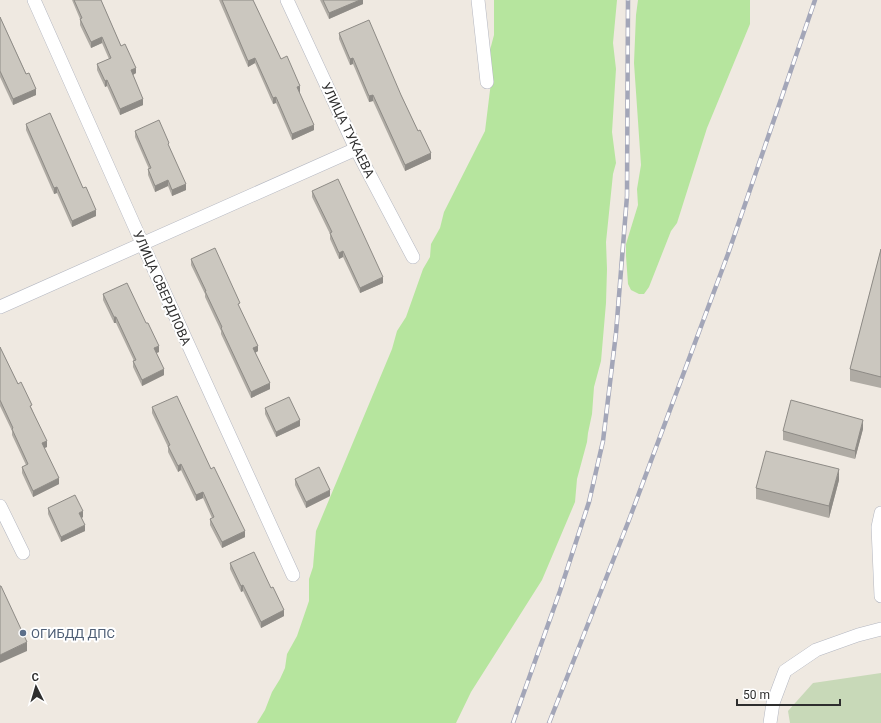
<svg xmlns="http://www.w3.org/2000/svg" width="881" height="723" viewBox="0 0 881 723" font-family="Roboto,sans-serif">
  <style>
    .green { fill: #b6e59e }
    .cemetery { fill: #c8d9b8 }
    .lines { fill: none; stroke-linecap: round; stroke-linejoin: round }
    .minor-casing { stroke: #b4b7c1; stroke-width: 14 }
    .minor { stroke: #fff; stroke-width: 13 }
    .rail-casing { stroke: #a3a6b8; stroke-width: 4.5 }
    .rail { stroke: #fff; stroke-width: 3; stroke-dasharray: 9; stroke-linecap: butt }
    .wall { fill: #afaba4 }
    .shaded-wall { fill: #8e8b86 }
    .building { fill: #cbc7bf; stroke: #8e8b86 }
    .service-dot { fill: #5c6f8a; stroke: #fff; stroke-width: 1.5 }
    .labels { text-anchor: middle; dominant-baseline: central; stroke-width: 4; stroke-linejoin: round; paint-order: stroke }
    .street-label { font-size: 13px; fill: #2e2e2e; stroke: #fff }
    .service-label { font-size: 13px; fill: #4e5e75; stroke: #fff; text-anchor: start }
  </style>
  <rect width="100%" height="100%" fill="#efe9e1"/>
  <g class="green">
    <polygon points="494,0 617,0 613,43 616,69 612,132 616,163 613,174 606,242 607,269 606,303 601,361 594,387 592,414 588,433 587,442 577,479 575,502 542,580 471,692 456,723 257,723 265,710 272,692 280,679 285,668 287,654 297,636 309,601 309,579 313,567 316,531 392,349 397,331 406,317 423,269 430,257 431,244 440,228 444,212 485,131 492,74 490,50 494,35"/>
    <polygon points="638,0 750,0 750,24 707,128 677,223 671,231 649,287 644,294 639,294 631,290 628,284 626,256 626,244 638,205 637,189 641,165 634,63 636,15"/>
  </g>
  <polygon class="cemetery" points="881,673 881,723 790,723 788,711 813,683"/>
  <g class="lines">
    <g class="minor-casing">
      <g id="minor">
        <polyline points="34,0 142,243 293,575"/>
        <polyline points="287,0 356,149 413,257"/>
        <polyline points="478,0 487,82"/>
        <polyline points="0,307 356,149"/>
        <polyline points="0,506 23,553"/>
        <polyline points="881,513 878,527 881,596"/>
        <polyline points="770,723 773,703 785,671 816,650 858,635 881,629"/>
      </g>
    </g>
    <use href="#minor" class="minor"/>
    <g class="rail-casing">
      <g id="rail">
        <polyline points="513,723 560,591 589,502 603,441 616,333 627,196 628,0"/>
        <polyline points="549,723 629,520 728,254 815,0"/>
      </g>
    </g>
    <use href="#rail" class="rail"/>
  </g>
  <g class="wall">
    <polygon points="72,0 101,0 121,46 136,73 133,75 143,105 120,115 107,86 105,87 97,70 97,64 109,59 102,43 91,48 80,25 80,19"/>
    <polygon points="219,0 253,0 281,59 300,92 299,92 314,130 292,140 276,103 273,104 255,63 248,67"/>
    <polygon points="320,0 363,0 363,4 329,19"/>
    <polygon points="0,17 36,95 13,105 0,77"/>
    <polygon points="339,33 401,95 431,159 405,171 373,101 369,102 353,64 350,65 339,39"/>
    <polygon points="26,124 83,188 96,216 72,227 57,193 54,194 26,130"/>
    <polygon points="135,131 169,146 186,190 172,196 168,186 155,192 148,175 148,169 149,169 135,137"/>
    <polygon points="312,191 383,283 360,293 343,257 339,259 330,239 330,234 312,197"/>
    <polygon points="881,249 881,388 850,381 850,369"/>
    <polygon points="191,259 240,308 258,351 255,353 270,389 251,398 221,334 221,331 205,297 205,294 191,265"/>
    <polygon points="103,294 159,352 156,353 164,375 142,386 133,367 133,361 134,361 116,323 114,323 103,300"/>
    <polygon points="0,347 18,384 32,409 47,447 44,448 59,484 33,497 22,473 22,467 26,465 12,435 12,431 0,406"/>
    <polygon points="152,407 211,469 245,537 222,548 210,525 210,519 212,518 203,498 196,501 181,470 178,472 168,452 168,447 152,413"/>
    <polygon points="265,408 300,426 276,437 265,414"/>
    <polygon points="863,429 855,459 783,440 783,431"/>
    <polygon points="295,479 330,496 306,508 295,485"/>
    <polygon points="839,480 829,518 756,499 756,488"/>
    <polygon points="48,508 83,517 82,518 85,531 61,542 48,514"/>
    <polygon points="230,563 284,616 261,628 243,591 241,592 230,569"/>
  </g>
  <g class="shaded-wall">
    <polygon points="360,0 363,0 363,4 329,19 329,13"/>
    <polygon points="102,37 102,43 91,48 91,42"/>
    <polygon points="255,58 255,63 248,67 248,61"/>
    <polygon points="353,58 353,64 350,65 350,59"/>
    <polygon points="136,68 136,73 131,76 131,70"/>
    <polygon points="107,80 107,86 105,87 105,81"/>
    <polygon points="300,86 300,92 297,93 297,87"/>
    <polygon points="36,89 36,95 13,105 13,99"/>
    <polygon points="373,95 373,101 369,102 369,96"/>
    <polygon points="276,97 276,103 273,104 273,98"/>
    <polygon points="143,99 143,105 120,115 120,109"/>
    <polygon points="314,125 314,130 292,140 292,134"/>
    <polygon points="431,153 431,159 405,171 405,165"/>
    <polygon points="168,180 168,186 155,192 155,186"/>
    <polygon points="186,184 186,190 172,196 172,190"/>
    <polygon points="57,187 57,193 54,194 54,188"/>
    <polygon points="96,210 96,216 72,227 72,221"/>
    <polygon points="343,251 343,257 339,259 339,253"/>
    <polygon points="383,277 383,283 360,293 360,288"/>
    <rect x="114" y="317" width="2" height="6"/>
    <polygon points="159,346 159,352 154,354 154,348"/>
    <polygon points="258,346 258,351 253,354 253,348"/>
    <polygon points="164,369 164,375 142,386 142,380"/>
    <polygon points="270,383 270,389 251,398 251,392"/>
    <polygon points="300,420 300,426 276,437 276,432"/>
    <polygon points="863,420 863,429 855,459 855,451"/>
    <polygon points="47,441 47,447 42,449 42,443"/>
    <polygon points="181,464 181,470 178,472 178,466"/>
    <polygon points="839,469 839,480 829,518 829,506"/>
    <polygon points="59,478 59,484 33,497 33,491"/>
    <polygon points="330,490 330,496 306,508 306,502"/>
    <polygon points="203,492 203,498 196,501 196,495"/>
    <polygon points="83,511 83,517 79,519 79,513"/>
    <polygon points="85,525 85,531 61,542 61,537"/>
    <polygon points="245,531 245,537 222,548 222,542"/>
    <polygon points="243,585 243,591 241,592 241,586"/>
    <polygon points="284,610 284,616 261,628 261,622"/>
    <polygon points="27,642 27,651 0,663 0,655"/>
  </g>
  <g class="building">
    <polygon points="74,0 101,0 121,46 125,44 136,68 131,70 143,99 120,109 107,80 105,81 97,64 111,58 102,37 91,42 80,19 82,18"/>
    <polygon points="222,0 253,0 281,59 287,56 300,86 297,87 314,125 292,134 276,97 273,98 255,58 248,61"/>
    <polygon points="323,0 360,0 329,13"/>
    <polygon points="0,17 26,74 29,73 36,89 13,99 0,71"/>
    <polygon points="369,20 401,95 418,131 420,130 431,153 405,165 373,95 369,96 353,58 350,59 339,33"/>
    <polygon points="50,113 83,188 86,187 96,210 72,221 57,187 54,188 26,124"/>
    <polygon points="159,120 169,143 168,144 186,184 172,190 168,180 155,186 148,169 151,168 135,131"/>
    <polygon points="338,179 383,277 360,288 343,251 339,253 330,233 332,232 312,191"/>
    <polygon points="215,248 240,303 238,304 258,346 253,348 270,383 251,392 221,328 222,327 205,291 206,291 191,259"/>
    <polygon points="881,249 881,377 850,369"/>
    <polygon points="127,283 146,323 148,323 159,346 154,348 164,369 142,380 133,361 136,360 116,317 114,317 103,294"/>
    <polygon points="0,347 18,384 21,382 32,405 30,406 47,441 42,443 59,478 33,491 22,467 28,464 12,429 13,428 0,400"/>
    <polygon points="177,396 211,469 214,467 245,531 222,542 210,519 214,517 203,492 196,495 181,464 178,466 168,446 170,445 152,407"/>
    <polygon points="289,397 300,420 276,432 265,408"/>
    <polygon points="791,400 863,420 855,451 783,431"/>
    <polygon points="766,451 839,469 829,506 756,488"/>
    <polygon points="319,467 330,490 306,502 295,479"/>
    <polygon points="75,495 83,511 79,513 85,525 61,537 48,508"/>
    <polygon points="254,552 271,588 273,587 284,610 261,622 243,585 241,586 230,563"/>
    <polygon points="0,586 1,586 27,642 0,655"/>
  </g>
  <circle class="service-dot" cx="23" cy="633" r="4"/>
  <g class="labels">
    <g class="street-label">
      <text transform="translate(348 130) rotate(64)">УЛИЦА ТУКАЕВА</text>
      <text transform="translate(162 288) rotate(66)">УЛИЦА СВЕРДЛОВА</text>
    </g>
    <g class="service-label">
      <text x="31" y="633">ОГИБДД ДПС</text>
    </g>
  </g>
  <g transform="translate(36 687) rotate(355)" stroke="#ffffff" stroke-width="3" paint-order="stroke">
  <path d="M0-3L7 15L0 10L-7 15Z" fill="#2e2e2e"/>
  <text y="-6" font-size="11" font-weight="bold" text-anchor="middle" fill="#2e2e2e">С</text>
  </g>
  <path d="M737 699v6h103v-6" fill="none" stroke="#2e2e2e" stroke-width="2"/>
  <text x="743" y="699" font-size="12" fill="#2e2e2e" stroke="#ffffff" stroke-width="3" paint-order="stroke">50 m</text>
</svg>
